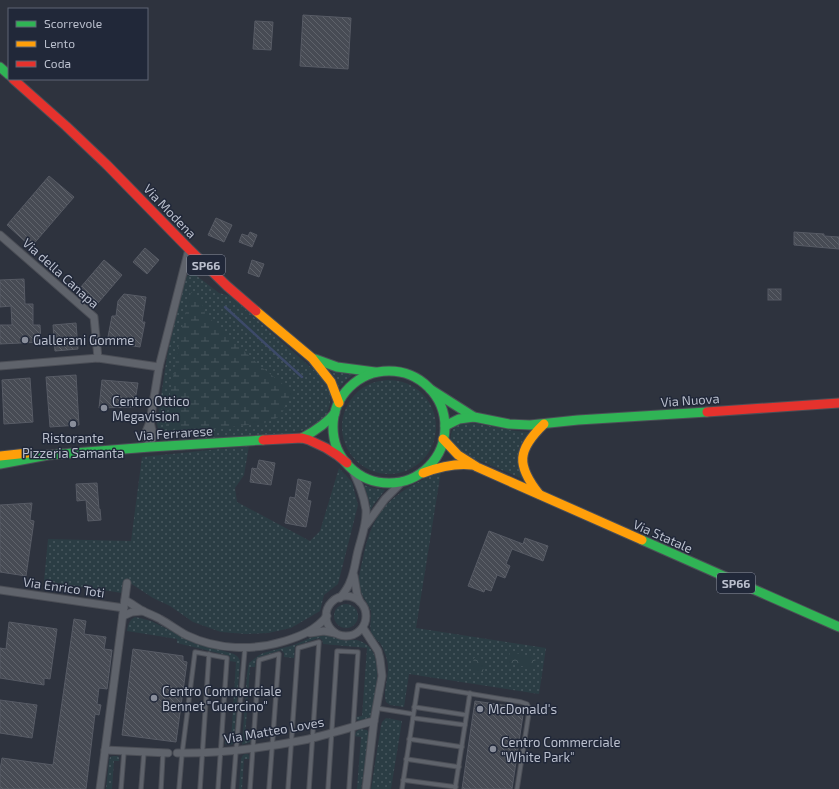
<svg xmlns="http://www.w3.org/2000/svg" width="839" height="789" viewBox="0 0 839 789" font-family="'Exo 2',sans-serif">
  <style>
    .grass { fill: url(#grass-dots) }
    .wetland { fill: url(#wetland-marsh) }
    .park { fill: url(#park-crowns) }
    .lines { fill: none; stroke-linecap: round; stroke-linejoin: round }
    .stream { stroke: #3d4a69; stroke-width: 2.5 }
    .building { fill: url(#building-back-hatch); stroke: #575b65 }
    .lane-casing { stroke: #4b4e56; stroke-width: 5.5 }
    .street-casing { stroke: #4b4e56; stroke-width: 9 }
    .fast-casing { stroke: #4b4e56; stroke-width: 11 }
    .slow-casing { stroke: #4b4e56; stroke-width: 11 }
    .jam-casing { stroke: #4b4e56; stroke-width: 11 }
    .lane { stroke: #5f636b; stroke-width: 3.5 }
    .street { stroke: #5f636b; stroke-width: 7 }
    .fast { stroke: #30b455; stroke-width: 9 }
    .slow { stroke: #ff9f0a; stroke-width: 9 }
    .jam { stroke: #e5322d; stroke-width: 9 }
    .poi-dot { fill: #898e9b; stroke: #212839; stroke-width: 1.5 }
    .labels { text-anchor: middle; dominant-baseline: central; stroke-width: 3; stroke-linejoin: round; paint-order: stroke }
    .shield { fill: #212839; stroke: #8c92a1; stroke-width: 1 }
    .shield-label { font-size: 12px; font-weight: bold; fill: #babfcd }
    .street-label { font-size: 13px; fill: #babfcd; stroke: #212839 }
    .poi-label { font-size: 13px; fill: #babfcd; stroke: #212839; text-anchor: start }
  </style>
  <defs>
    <pattern id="grass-dots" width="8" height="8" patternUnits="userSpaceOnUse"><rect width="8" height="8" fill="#2b3d44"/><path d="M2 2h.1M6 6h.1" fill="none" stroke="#48575e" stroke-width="1.8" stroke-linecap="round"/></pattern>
    <pattern id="wetland-marsh" width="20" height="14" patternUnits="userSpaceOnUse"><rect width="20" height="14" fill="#2b3d44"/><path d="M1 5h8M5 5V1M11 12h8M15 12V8" fill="none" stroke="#48575e"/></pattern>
    <pattern id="park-crowns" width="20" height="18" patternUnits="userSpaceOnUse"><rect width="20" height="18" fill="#2b3d44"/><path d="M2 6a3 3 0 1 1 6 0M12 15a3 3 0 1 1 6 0" fill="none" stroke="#48575e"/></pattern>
    <pattern id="building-back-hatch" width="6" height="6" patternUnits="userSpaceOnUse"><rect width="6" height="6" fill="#474b54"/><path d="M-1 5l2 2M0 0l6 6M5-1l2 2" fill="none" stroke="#5f636b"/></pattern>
  </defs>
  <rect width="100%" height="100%" fill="#2e333e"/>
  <g class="grass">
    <path d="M193,273L219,293L230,296L315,371L324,381L330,392V404L326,416L318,424L309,429L286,434L202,440C199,438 195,434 191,433C182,430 171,434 162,433L158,428L157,424L167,356L183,285L187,276Z"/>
    <polygon points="330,370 353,375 346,380 339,388 336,379"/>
    <circle cx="389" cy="427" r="47"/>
    <path d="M464,423H474L515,431L529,432C514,452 517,457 523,479L461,453L451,442C450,431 453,426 464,423Z"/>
    <polygon points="249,446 244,475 235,488 237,502 310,541 320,531 339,468 352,482 358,505 338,584 324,595 320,611 291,628 268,633 246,634 221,632 193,622 170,606 153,598 127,581 122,593 44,581 48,539 131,541 142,457"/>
    <path d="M441,471L416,628L546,648L539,694L409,674L404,707L390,705L386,702C382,691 391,674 387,660C386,654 383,648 380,643C376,639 372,637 371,632C369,625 372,618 371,611C368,602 361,596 359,586C358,575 362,564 364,553C375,504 397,491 441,471Z"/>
    <polygon points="364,485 373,488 385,490 374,504 370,511 370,504"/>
    <circle cx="346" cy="616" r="12"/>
    <path d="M135,617L140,618L151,621L196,643L234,654L238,657L240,661L234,740L233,744L230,745L225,744V741H231L236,662L230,661V656L177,643V639L127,631C128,625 129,620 135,617Z"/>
    <path d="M317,635C322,635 328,634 333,636C337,637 340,639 344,640C349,641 355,639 360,641C388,651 374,697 371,718L360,721L357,720L356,717L362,716L367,648L323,644C323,641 322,639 319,638L295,646L294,658L284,657V653L281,650L256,659L255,667H250L245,739L251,740L250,742L242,745L247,674L249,663L258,656L263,653L294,645Z"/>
    <polygon points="386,718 402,721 391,789 371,789 381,726 382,722"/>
    <polygon points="360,729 367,730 368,732 369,736 361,789 357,789 361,737 354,736 356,732"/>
    <polygon points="245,754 248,754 249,756 249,759 244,759 242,789 239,789 241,759 243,755"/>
    <polygon points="113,756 118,756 119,758 119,761 114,761 112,789 106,789 109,761 110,757"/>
  </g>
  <polygon class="wetland" points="191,292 201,299 205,314 259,365 295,394 286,403 282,414 277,418 265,423 205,430 179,427 173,429 166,426 167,410 182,327"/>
  <g class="park">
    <polygon points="510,652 536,657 534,668 508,664"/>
    <polygon points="474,658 485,659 483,672 472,670"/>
  </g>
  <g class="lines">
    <polyline class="stream" points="225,307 302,377"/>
  </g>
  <g class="building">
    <polygon points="303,15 351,18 348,69 300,66"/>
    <polygon points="255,21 273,22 271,50 253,49"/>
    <polygon points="49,176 74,197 31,247 7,225"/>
    <polygon points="216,218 232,225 224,242 208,235"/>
    <polygon points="250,232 257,235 252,247 239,242 242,234 248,236"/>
    <polygon points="794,232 824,234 824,236 839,237 839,249 794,245"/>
    <polygon points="145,248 159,260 147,274 133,262"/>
    <polygon points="104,260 122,275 98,303 80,288"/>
    <polygon points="252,260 264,264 259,277 248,273"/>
    <polygon points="24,279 25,304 33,304 33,325 40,325 41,342 0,344 0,325 12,325 11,306 0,307 0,280"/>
    <rect x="768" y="289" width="13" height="11"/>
    <polygon points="124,294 146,297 142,322 145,322 140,347 107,342 112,316 116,316 118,301"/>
    <polygon points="76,323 78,349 55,351 53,325"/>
    <polygon points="76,375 79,425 50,427 46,377"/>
    <polygon points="30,378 33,422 4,424 2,380"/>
    <polygon points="102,380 138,383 134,407 99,408"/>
    <polygon points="259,460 275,463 271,485 250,482 252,468 257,469"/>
    <polygon points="298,479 311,482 307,500 311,501 306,527 285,523 290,497 295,498"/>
    <polygon points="97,483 99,509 100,509 101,520 88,521 86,500 77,501 76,484"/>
    <polygon points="32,503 30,520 34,521 26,576 0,572 0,505"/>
    <polygon points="489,531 523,544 525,538 548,546 543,561 512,549 506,564 510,566 505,578 497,575 491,591 485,589 484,592 468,586"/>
    <polygon points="74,619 86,621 84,634 106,637 104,649 112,650 107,689 99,688 97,704 101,705 99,715 95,714 86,789 0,789 0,770 2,758 53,765"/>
    <polygon points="9,622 57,629 50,679 44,678 44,685 0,678 0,648 6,649"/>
    <polygon points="133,649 183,656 183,661 187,662 176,742 122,735"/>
    <polygon points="0,700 37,705 32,738 0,733"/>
    <polygon points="475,701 524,708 512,789 462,789"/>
  </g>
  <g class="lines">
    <g class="lane-casing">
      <g id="lane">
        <polyline points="414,707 466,715"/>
        <polyline points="376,708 413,714"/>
        <polyline points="413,718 465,725"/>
        <polyline points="409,739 462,747"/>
        <polyline points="406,759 459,767"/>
        <polyline points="403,780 456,787"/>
        <polyline points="121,789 124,752"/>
        <polyline points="141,789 144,752"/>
        <polyline points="161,789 163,753"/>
        <polyline points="179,789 182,754 195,652 227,658 218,789"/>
        <polyline points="200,789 209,654"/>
        <polyline points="233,789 236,751 245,648"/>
        <polyline points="250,789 259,660 279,654 269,789"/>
        <polyline points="288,789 298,648 319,642 309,789"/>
        <polyline points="328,789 337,651 358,652 349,789"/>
        <polyline points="402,789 418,685 521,702 527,704 529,708 529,712 517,789"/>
        <polyline points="455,789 470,693"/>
      </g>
    </g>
    <g class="street-casing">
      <g id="street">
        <polyline points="0,235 94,317 98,358"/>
        <polyline points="0,366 98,358 159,367"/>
        <polyline points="150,447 145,434 150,422 159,367 189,249"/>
        <polyline points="150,447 153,434 150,422"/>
        <polyline points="366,525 385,499 403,481"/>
        <polyline points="354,576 357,594 360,602"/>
        <polyline points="0,590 124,608"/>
        <circle cx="346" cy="616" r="20"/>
        <path d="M340,598C344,593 348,588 350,582C354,573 355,564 357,555C360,540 367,526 366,510C364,495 358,482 352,469"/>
        <path d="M125,600C131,603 137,608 143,611C149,614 155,616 160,619C169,624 177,630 186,635C217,650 253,651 285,641C301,636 316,630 327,616"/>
        <polyline points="123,616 132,612 143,611"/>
        <polyline points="363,628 378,651 380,659 382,676 374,721 366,789"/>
        <polyline points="310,633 324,631 335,633"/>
        <polyline points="105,750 168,753"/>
        <path d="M177,753C218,754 263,748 304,740C327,735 351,727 374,721"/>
        <polyline points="100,789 127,583"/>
      </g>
    </g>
    <g class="fast-casing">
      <g id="fast">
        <polyline points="0,67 9,75"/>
        <polyline points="315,359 337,367 375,372"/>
        <circle cx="389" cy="427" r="56"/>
        <polyline points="430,389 474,417 509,424 530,425 578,420 707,412"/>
        <polyline points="445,426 459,419 474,417"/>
        <path d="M302,438C315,431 326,424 335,413"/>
        <polyline points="0,464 48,455 150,447 263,440"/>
        <polyline points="642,540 839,627"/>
      </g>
    </g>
    <g class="slow-casing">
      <g id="slow">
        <polyline points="256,311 312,358 331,382 339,403"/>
        <polyline points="443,439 458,455 477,467 642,540"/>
        <polyline points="0,456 28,453"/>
        <path d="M423,473C439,467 455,463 472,465"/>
        <path d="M539,494C516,465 517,450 544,424"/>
      </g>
    </g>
    <g class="jam-casing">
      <g id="jam">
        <polyline points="13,79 66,126 107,165 189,249 227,286 256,311"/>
        <polyline points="707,412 839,403"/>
        <polyline points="263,440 302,438 309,440 326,448 337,455 347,463"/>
      </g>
    </g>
    <use href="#lane" class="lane"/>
    <use href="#street" class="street"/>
    <use href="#fast" class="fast"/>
    <use href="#slow" class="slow"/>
    <use href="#jam" class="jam"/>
  </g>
  <g class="poi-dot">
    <circle cx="25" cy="340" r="4"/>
    <circle cx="104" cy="408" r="4"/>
    <circle cx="73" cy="424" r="4"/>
    <circle cx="154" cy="698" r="4"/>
    <circle cx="480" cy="709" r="4"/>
    <circle cx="493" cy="749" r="4"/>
  </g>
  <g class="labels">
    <g class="shield">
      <rect x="187" y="255" width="38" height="20" rx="3"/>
      <rect x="717" y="573" width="38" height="20" rx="3"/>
    </g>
    <g class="shield-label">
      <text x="206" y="265">SP66</text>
      <text x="736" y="583">SP66</text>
    </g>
    <g class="street-label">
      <text transform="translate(170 211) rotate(46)">Via Modena</text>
      <text transform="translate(61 273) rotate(42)">Via della Canapa</text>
      <text transform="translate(690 400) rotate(-4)">Via Nuova</text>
      <text transform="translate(174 433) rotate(-4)">Via Ferrarese</text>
      <text transform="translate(663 536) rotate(24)">Via Statale</text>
      <text transform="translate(64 587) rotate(8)">Via Enrico Toti</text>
      <text transform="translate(274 730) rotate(-10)">Via Matteo Loves</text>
    </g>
    <g class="poi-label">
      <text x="33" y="340">Gallerani Gomme</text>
      <text x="112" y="401">Centro Ottico<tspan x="112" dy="15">Megavision</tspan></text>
      <text x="73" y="438" text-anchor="middle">Ristorante<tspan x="73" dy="15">Pizzeria Samanta</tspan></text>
      <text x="162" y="691">Centro Commerciale<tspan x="162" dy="15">Bennet "Guercino"</tspan></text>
      <text x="488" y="709">McDonald's</text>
      <text x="501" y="742">Centro Commerciale<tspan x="501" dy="15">"White Park"</tspan></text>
    </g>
  </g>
  <rect x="8" y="8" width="140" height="72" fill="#212839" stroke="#5e6474"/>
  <rect x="16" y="21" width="20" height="6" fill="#30b455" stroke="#5e6474"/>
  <text x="44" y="28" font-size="12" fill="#babfcd">Scorrevole</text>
  <rect x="16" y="41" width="20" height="6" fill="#ff9f0a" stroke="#5e6474"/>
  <text x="44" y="48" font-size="12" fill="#babfcd">Lento</text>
  <rect x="16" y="61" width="20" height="6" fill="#e5322d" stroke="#5e6474"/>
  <text x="44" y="68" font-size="12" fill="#babfcd">Coda</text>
</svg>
